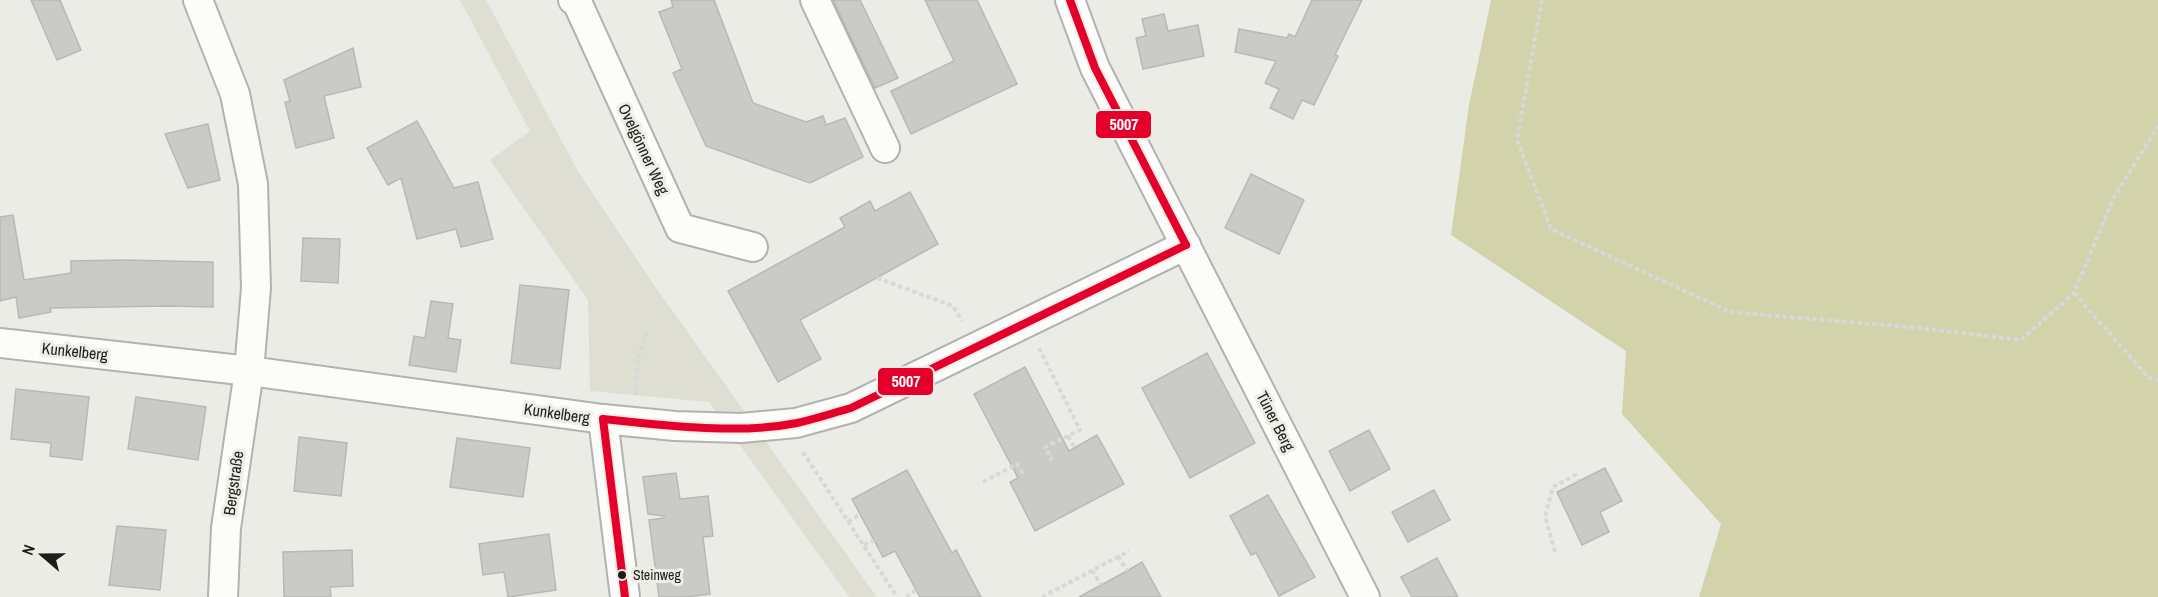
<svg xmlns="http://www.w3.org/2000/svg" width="2158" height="597" viewBox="0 0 2158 597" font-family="'Archivo Narrow',sans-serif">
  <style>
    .built { fill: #deded3 }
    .forest { fill: #d2d2ab }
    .building { fill: #cacac7; stroke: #b8b8b5; stroke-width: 1.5 }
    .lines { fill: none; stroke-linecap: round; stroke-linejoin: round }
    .minor-casing { stroke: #b2b2af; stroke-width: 32 }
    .path { stroke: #d8d8d8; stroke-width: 4; stroke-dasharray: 4.5 3; stroke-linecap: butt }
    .minor { stroke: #fcfcfb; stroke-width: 28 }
    .bus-1-casing { stroke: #edeee5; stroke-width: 12 }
    .bus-1 { stroke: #e4002b; stroke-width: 8 }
    .bus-dot { fill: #1d1d1a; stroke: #edeee5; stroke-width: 2 }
    .labels { text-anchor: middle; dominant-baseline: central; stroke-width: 6; stroke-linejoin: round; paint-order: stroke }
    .bus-label { font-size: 14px; fill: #1d1d1a; stroke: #edeee5; text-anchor: start }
    .street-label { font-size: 16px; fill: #1d1d1a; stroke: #edeee5 }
    .line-badge { stroke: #edeee5; stroke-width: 2 }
    .badge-label { font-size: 16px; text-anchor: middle; font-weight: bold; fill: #fff }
  </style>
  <rect width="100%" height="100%" fill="#ecece7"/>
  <polygon class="built" points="460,0 486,0 579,173 654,285 877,597 849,597 709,402 590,391 588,300 490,160 530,131"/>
  <polygon class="forest" points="1491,0 2158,0 2158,597 1699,597 1721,524 1622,414 1626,351 1451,235 1469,105"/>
  <g class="building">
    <polygon points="31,0 60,0 81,50 57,60"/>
    <polygon points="671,0 714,0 753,103 806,122 823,116 826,125 845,118 863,157 810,183 706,146 673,73 682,69 659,12 673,7"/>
    <polygon points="833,0 860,0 898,78 875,88"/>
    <polygon points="925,0 977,0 1017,84 911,134 891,91 954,61"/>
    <polygon points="1312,0 1362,0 1335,55 1338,56 1314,105 1302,100 1293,119 1270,108 1279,89 1265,83 1276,61 1235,52 1239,29 1287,38 1289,34 1295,37"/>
    <polygon points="1164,14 1168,31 1198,25 1204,56 1143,69 1136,38 1146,36 1142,19"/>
    <polygon points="353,48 361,87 324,96 334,138 296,148 285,102 290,101 284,80"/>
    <polygon points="417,121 454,188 478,182 493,239 461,247 456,229 417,239 401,178 388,185 367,148"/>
    <polygon points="208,124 220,180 188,188 165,134"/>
    <polygon points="1251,174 1304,200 1279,254 1225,228"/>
    <polygon points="910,192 938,244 800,320 821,359 778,382 728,291 845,227 840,218 870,201 875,211"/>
    <polygon points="13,215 24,280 71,273 71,261 123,260 213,262 213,307 167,306 50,308 51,312 19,318 16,297 0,301 0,217"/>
    <polygon points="303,238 340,239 338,283 301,281"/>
    <polygon points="520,285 569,290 560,369 511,363"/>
    <polygon points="431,301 453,304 448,338 461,340 456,372 409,365 414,336 425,338"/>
    <polygon points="1207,353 1255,443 1190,478 1142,388"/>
    <polygon points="1025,367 1069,451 1097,435 1124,484 1035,531 1010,482 1018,478 974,394"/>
    <polygon points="16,389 89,397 82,460 50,456 51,443 11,439"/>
    <polygon points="136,397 206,407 198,460 128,449"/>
    <polygon points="1369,430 1390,469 1350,491 1329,451"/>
    <polygon points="299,437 347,443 341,496 294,491"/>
    <polygon points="457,438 530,448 523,497 450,487"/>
    <polygon points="1605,468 1622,501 1600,512 1609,532 1582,545 1557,492"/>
    <polygon points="907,470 952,553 956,550 981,597 920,597 895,551 883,557 852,499"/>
    <polygon points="676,473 680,499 708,496 713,536 703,537 710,594 685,597 659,597 649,520 664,518 664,516 648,514 643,477"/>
    <polygon points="1434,490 1450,520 1408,542 1392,512"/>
    <polygon points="1268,495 1315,577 1279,596 1256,553 1251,555 1230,516"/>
    <polygon points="117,526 166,530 160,590 109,585"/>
    <polygon points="549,534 556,590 508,597 504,572 483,575 479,544"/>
    <polygon points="352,550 353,586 330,587 331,597 284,597 283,552"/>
    <polygon points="1437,558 1458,597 1412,597 1401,577"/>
    <polygon points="1142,562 1161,597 1079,597 1127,571"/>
  </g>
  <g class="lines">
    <g class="minor-casing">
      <g id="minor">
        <polyline points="198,0 235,94 253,184 256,288 249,371 226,528 223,597"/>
        <polyline points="573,0 577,2 680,228 753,247"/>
        <polyline points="815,0 885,148"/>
        <polyline points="1070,0 1095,68 1365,597"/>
        <polyline points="0,343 249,371 603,419 675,426 741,428 796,423 851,408 1186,245"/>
        <polyline points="603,419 625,597"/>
      </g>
    </g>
    <g class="path">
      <polyline points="1542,0 1517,140 1551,229 1730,312 1920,328 2021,340 2074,293 2113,199 2158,126"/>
      <polyline points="877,278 953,306 962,321"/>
      <polyline points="2074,293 2149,378 2158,380"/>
      <polyline points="1039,348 1080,430 1045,447 1052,460"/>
      <polyline points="636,395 638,359 647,329"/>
      <polyline points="1068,436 1075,448"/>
      <polyline points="803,452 897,597"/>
      <polyline points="983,482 1017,464 1024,475"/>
      <polyline points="848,522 860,514"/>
      <polyline points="864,545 874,540"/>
      <polyline points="1555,552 1545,516 1553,487 1575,475 1579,481"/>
      <polyline points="1118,556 1127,571"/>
      <polyline points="1092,570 1101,585"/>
      <polyline points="906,597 916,590"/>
      <polyline points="1042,597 1129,551"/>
    </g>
    <use href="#minor" class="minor"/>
    <g class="bus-1-casing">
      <g id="bus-1">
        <polyline points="1070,0 1095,68 1186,245"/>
        <path d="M603,419C665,425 736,435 797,423C815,419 833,413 851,408L1186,245"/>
        <polyline points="603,419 625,597"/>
      </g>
    </g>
    <use href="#bus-1" class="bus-1"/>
  </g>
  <circle class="bus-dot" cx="622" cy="575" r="5"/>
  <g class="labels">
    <g class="bus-label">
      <text x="633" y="575">Steinweg</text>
    </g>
    <g class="street-label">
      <text transform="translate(644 149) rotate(65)">Ovelgönner Weg</text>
      <text transform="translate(75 351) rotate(6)">Kunkelberg</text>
      <text transform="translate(557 413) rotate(8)">Kunkelberg</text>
      <text transform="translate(1276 421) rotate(63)">Tüner Berg</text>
      <text transform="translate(233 483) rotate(-82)">Bergstraße</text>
    </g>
  </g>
  <g class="line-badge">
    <rect x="1095" y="110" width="57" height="29" rx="6" fill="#e4002b"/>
    <rect x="877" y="367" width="57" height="29" rx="6" fill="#e4002b"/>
  </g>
  <g class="badge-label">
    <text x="1124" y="130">5007</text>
    <text x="906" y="387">5007</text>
  </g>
  <g transform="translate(42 555) rotate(290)" stroke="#edeee5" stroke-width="4.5" paint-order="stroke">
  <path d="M0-4.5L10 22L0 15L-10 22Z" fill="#1d1d1a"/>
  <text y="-9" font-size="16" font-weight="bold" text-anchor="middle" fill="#1d1d1a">N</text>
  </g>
</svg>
